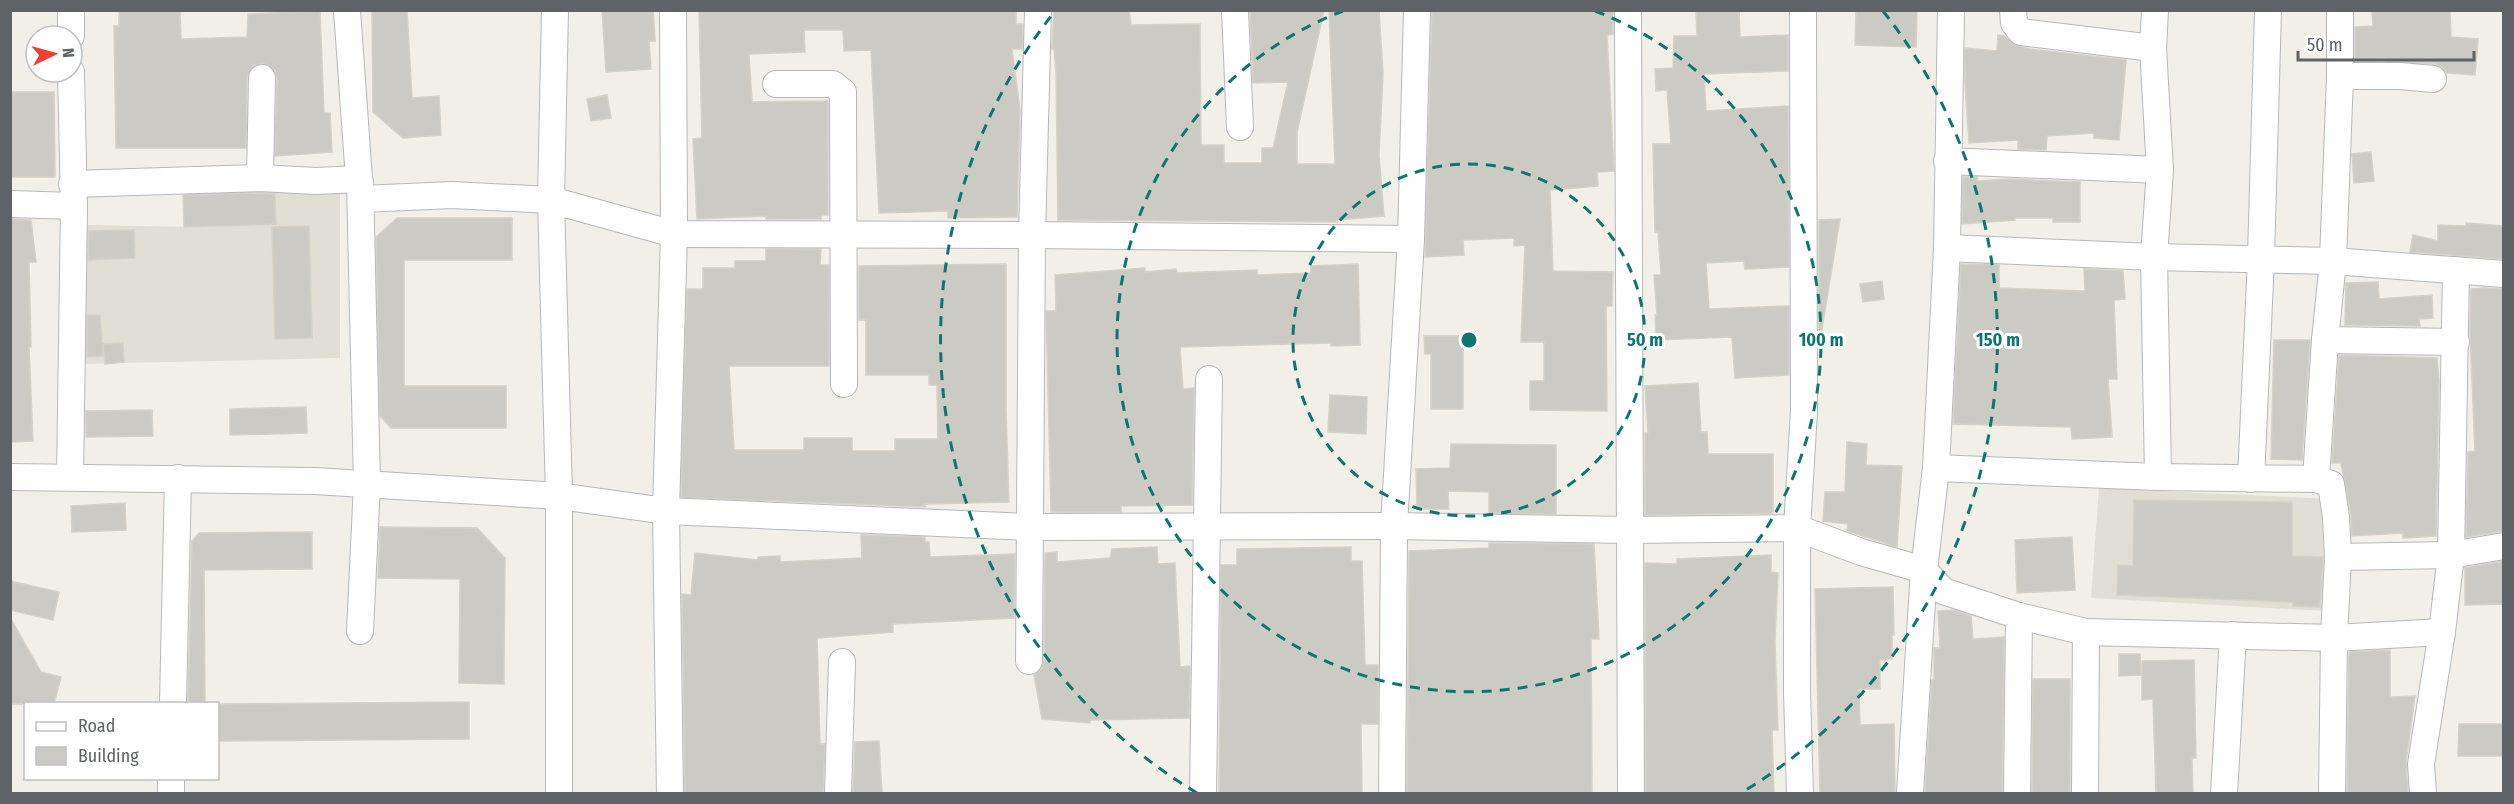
<svg xmlns="http://www.w3.org/2000/svg" width="2514" height="804" viewBox="0 0 2514 804" font-family="'Fira Sans Condensed',sans-serif">
  <style>
    .education { fill: #e1ded6 }
    .building { fill: #cccac5; stroke: #d6d1c6; stroke-width: 1.5 }
    .lines { fill: none; stroke-linecap: round; stroke-linejoin: round }
    .minor-casing { stroke: #b5b8bc; stroke-width: 28 }
    .minor { stroke: #fff; stroke-width: 26 }
    .ring { fill: none; stroke: #0f766e; stroke-width: 3; stroke-dasharray: 10 8 }
    .centre { fill: #0f766e; stroke: #fff; stroke-width: 3 }
    .ring-label { font-size: 18px; text-anchor: middle; font-weight: bold; fill: #0f766e; stroke: #fff; stroke-width: 6; stroke-linejoin: round; paint-order: stroke }
  </style>
  <rect width="100%" height="100%" fill="#f1efe8"/>
  <g class="education">
    <polygon points="182,187 340,192 340,358 81,364 80,225 195,227"/>
    <polygon points="2099,488 2331,499 2326,611 2091,598"/>
  </g>
  <g class="building">
    <polygon points="119,10 180,10 181,39 247,37 248,14 320,11 324,113 330,113 332,152 275,156 277,78 275,70 263,63 254,65 247,77 246,148 116,148 114,26 119,26"/>
    <polygon points="372,10 407,10 412,98 439,96 441,135 403,138 373,112"/>
    <polygon points="602,10 653,10 655,41 649,41 651,69 606,72"/>
    <polygon points="699,10 1016,10 1016,24 1023,24 1022,49 1012,49 1020,110 1017,217 948,218 948,211 879,213 871,50 844,51 843,30 804,30 805,52 749,54 752,102 828,101 828,215 821,215 821,219 766,219 766,216 697,219 693,139 702,138"/>
    <polygon points="1054,10 1129,10 1131,25 1200,24 1201,145 1224,145 1224,163 1262,163 1262,148 1273,148 1288,82 1253,83 1250,10 1324,10 1297,132 1297,164 1335,164 1329,10 1379,10 1383,74 1379,155 1384,216 1337,220 1337,222 1058,220 1056,73 1054,49 1052,49"/>
    <polygon points="1432,10 1613,10 1613,34 1607,35 1614,171 1597,172 1598,186 1550,190 1553,271 1613,272 1612,306 1606,306 1607,411 1530,410 1530,381 1544,381 1544,342 1521,342 1525,245 1514,246 1514,238 1463,240 1464,255 1425,257"/>
    <polygon points="1696,10 1739,10 1740,37 1788,35 1788,71 1704,74 1706,111 1788,106 1789,267 1745,269 1744,261 1706,263 1709,309 1789,306 1789,375 1735,378 1732,337 1656,340 1655,315 1657,315 1654,275 1661,275 1658,232 1655,232 1653,144 1671,144 1667,90 1656,91 1655,69 1673,68 1674,36 1697,36"/>
    <polygon points="1856,10 1917,10 1916,47 1855,45"/>
    <polygon points="2372,10 2450,10 2451,37 2478,39 2475,75 2447,73 2442,67 2435,64 2385,61 2385,58 2355,61 2355,27 2373,26"/>
    <polygon points="1998,35 2005,36 2014,45 2030,49 2126,60 2119,140 2094,138 2094,133 2047,136 2046,150 2018,149 2018,140 1969,143 1965,82 1965,48 1997,51"/>
    <polygon points="10,92 54,92 55,177 10,177"/>
    <polygon points="607,95 611,118 591,121 587,99"/>
    <polygon points="2371,152 2374,181 2354,183 2352,154"/>
    <polygon points="1963,177 1977,177 1978,181 2007,179 2080,182 2080,222 2053,222 2053,218 2015,218 2015,220 1962,224"/>
    <polygon points="260,193 275,194 276,224 184,227 183,195"/>
    <polygon points="397,218 512,218 512,260 404,260 404,386 506,386 506,428 391,428 380,416 376,237"/>
    <polygon points="10,219 31,220 36,262 29,262 31,347 29,347 33,441 10,442"/>
    <polygon points="1840,219 1822,329 1819,329 1819,220"/>
    <polygon points="2466,223 2504,226 2504,259 2410,252 2413,235 2438,241 2438,225 2466,226"/>
    <polygon points="309,226 312,338 275,339 272,227"/>
    <polygon points="134,230 135,258 88,260 89,231"/>
    <polygon points="766,249 821,249 820,265 829,265 829,366 729,366 734,450 804,450 804,438 852,438 852,451 895,451 895,439 938,439 937,385 929,385 929,375 866,375 866,320 859,320 859,266 1006,264 1006,411 1009,502 925,504 925,507 681,497 687,289 703,289 703,268 735,268 735,261 766,261"/>
    <polygon points="1358,264 1360,345 1331,346 1331,343 1180,347 1183,389 1194,388 1192,505 1121,506 1121,512 1051,512 1046,311 1056,311 1055,275 1145,268 1145,272 1176,269 1177,273 1257,270 1257,275 1311,273 1311,266"/>
    <polygon points="1961,264 1999,265 1999,288 2085,291 2084,269 2123,271 2125,299 2114,300 2117,379 2108,379 2112,437 2072,439 2071,427 1953,424"/>
    <polygon points="1882,281 1884,299 1863,302 1860,284"/>
    <polygon points="2378,282 2379,299 2432,295 2433,318 2419,319 2420,326 2345,325 2346,283"/>
    <polygon points="2484,288 2504,289 2504,531 2466,537 2468,452 2475,451 2470,332 2471,289"/>
    <polygon points="87,315 100,315 103,356 87,357"/>
    <polygon points="1424,336 1463,336 1463,409 1431,409 1431,354 1425,354"/>
    <polygon points="2274,340 2310,340 2302,460 2271,459"/>
    <polygon points="123,343 124,362 105,364 103,344"/>
    <polygon points="2339,355 2437,358 2439,381 2436,536 2403,538 2403,533 2352,536 2351,515 2341,463 2332,463"/>
    <polygon points="1698,383 1701,432 1707,432 1708,454 1773,454 1773,513 1645,515 1645,433 1648,433 1645,386"/>
    <polygon points="1330,395 1367,397 1366,434 1328,432"/>
    <polygon points="306,407 307,433 230,435 230,409"/>
    <polygon points="152,410 153,436 86,437 86,411"/>
    <polygon points="1847,442 1867,444 1866,465 1902,466 1897,547 1847,531 1848,524 1823,521 1825,492 1845,492"/>
    <polygon points="1451,444 1556,445 1556,514 1489,513 1489,492 1448,491 1449,509 1417,509 1416,469 1450,468"/>
    <polygon points="2134,500 2292,502 2292,556 2323,557 2320,607 2293,606 2293,602 2117,595 2118,565 2133,566"/>
    <polygon points="125,503 126,530 72,532 71,506"/>
    <polygon points="380,527 477,528 505,558 504,684 459,683 460,579 378,578"/>
    <polygon points="312,532 312,569 204,570 205,704 188,704 192,541 199,533"/>
    <polygon points="861,535 925,537 925,542 929,542 930,557 1015,554 1014,618 893,624 893,632 817,638 820,744 825,744 823,794 685,794 682,594 691,595 695,553 758,560 758,557 780,556 780,562 862,558"/>
    <polygon points="2072,537 2075,590 2017,593 2015,540"/>
    <polygon points="1489,543 1594,544 1599,639 1591,639 1592,794 1407,794 1409,551 1489,548"/>
    <polygon points="1157,547 1158,564 1175,563 1180,667 1190,666 1189,718 1090,720 1090,723 1042,719 1034,675 1042,669 1044,661 1045,553 1057,552 1057,562 1110,558 1112,549"/>
    <polygon points="1351,547 1351,561 1362,561 1365,665 1378,665 1378,724 1361,724 1362,794 1219,794 1221,565 1237,565 1237,549"/>
    <polygon points="1771,555 1771,572 1778,573 1775,642 1778,730 1772,730 1774,794 1646,794 1645,563 1677,564 1677,559"/>
    <polygon points="2504,561 2504,604 2465,605 2465,568"/>
    <polygon points="10,581 59,592 53,620 10,610"/>
    <polygon points="1893,587 1894,635 1892,635 1892,659 1880,660 1880,689 1859,689 1860,725 1894,724 1895,794 1820,794 1815,589"/>
    <polygon points="1954,610 1971,616 1973,639 2004,637 2002,794 1925,794 1932,680 1934,680 1934,648 1940,648 1938,611"/>
    <polygon points="10,617 41,672 61,677 54,704 10,704"/>
    <polygon points="2390,650 2390,697 2415,696 2406,762 2408,794 2347,794 2349,652"/>
    <polygon points="2119,654 2140,654 2141,675 2119,676"/>
    <polygon points="2194,660 2196,758 2192,758 2193,794 2156,794 2153,699 2142,700 2142,661"/>
    <polygon points="2033,679 2070,679 2070,794 2032,794"/>
    <polygon points="469,702 469,739 218,741 218,704"/>
    <polygon points="2459,724 2504,724 2504,756 2458,756"/>
    <polygon points="879,741 882,794 853,794 855,742"/>
  </g>
  <g class="lines">
    <g class="minor-casing">
      <g id="minor">
        <polyline points="71,10 71,36"/>
        <polyline points="555,10 551,200 559,496 559,794"/>
        <polyline points="1235,10 1240,127"/>
        <polyline points="1628,10 1631,794"/>
        <polyline points="2013,10 2014,23 2021,32 2153,48"/>
        <polyline points="2155,10 2153,48 2160,170 2154,257 2158,477"/>
        <polyline points="2340,76 2400,76 2433,79"/>
        <polyline points="776,84 833,84 843,92 844,384"/>
        <polyline points="1947,161 2160,170"/>
        <polyline points="260,178 262,78"/>
        <polyline points="360,182 367,484 360,631"/>
        <polyline points="72,184 260,178 316,181 359,179 347,10"/>
        <polyline points="362,199 452,195 551,200 674,234 1032,235 1411,239"/>
        <polyline points="10,204 74,206"/>
        <polyline points="1947,248 2154,257 2333,261 2504,274"/>
        <polyline points="2325,340 2456,342"/>
        <polyline points="1936,468 2158,477 2316,479 2331,484 2336,517 2338,557 2334,638 2332,794"/>
        <polyline points="10,477 315,481 559,496 666,511 1029,527 1394,526 1629,530 1797,528 1861,552 1924,570 1943,591 2019,616 2086,632 2334,638 2442,632"/>
        <polyline points="70,477 74,206 71,72"/>
        <polyline points="2251,479 2261,258 2268,10"/>
        <polyline points="2316,479 2325,340 2333,261 2340,76 2340,10"/>
        <polyline points="2338,557 2451,555 2504,546"/>
        <polyline points="1029,661 1032,235 1038,10"/>
        <polyline points="173,704 178,478"/>
        <polyline points="171,794 171,778"/>
        <polyline points="670,794 666,511 674,234 673,10"/>
        <polyline points="838,794 842,662"/>
        <polyline points="1203,794 1209,379"/>
        <polyline points="1392,794 1394,526 1411,239 1417,10"/>
        <polyline points="1800,794 1797,692 1797,528 1804,411 1803,10"/>
        <polyline points="1910,794 1924,570 1936,468 1947,248 1951,10"/>
        <polyline points="2017,794 2019,616"/>
        <polyline points="2085,794 2086,632"/>
        <polyline points="2224,794 2233,635"/>
        <polyline points="2423,794 2421,764 2442,632 2451,555 2456,270"/>
      </g>
    </g>
    <use href="#minor" class="minor"/>
  </g>
  <g class="ring">
    <circle cx="1469" cy="340" r="176"/>
    <path d="M1595 11A352 352 0 1 1 1343 11"/>
    <path d="M1197 793A529 529 0 0 1 1055 11M1883 11A529 529 0 0 1 1741 793"/>
  </g>
  <circle cx="1469" cy="340" r="9" class="centre"/>
  <g class="ring-label">
    <text x="1645" y="346">50 m</text>
    <text x="1821" y="346">100 m</text>
    <text x="1998" y="346">150 m</text>
  </g>
  <rect width="2514" height="804" fill="none" stroke="#5f6368" stroke-width="24"/>
  <rect x="24" y="702" width="195" height="78" fill="#ffffff" stroke="#bfc1c3" stroke-width="1.5"/>
  <rect x="36" y="722" width="30" height="9" fill="#ffffff" stroke="#bfc1c3" stroke-width="1.5"/>
  <text x="78" y="732" font-size="18" fill="#5f6368">Road</text>
  <rect x="36" y="747" width="30" height="18" fill="#cccac5" stroke="#bfc1c3" stroke-width="1.5"/>
  <text x="78" y="762" font-size="18" fill="#5f6368">Building</text>
  <g transform="translate(54 54) rotate(85)"><circle r="28" fill="#ffffff" stroke="#bfc1c3" stroke-width="1.5"/>
  <path d="M0-4.5L10 22L0 15L-10 22Z" fill="#ea4335"/>
  <text y="-9" font-size="16" font-weight="bold" text-anchor="middle" fill="#5f6368">N</text>
  </g>
  <path d="M2298 51v9h176v-9" fill="none" stroke="#5f6368" stroke-width="3"/>
  <text x="2307" y="51" font-size="18" fill="#5f6368" stroke="#ffffff" stroke-width="4.5" paint-order="stroke">50 m</text>
</svg>
